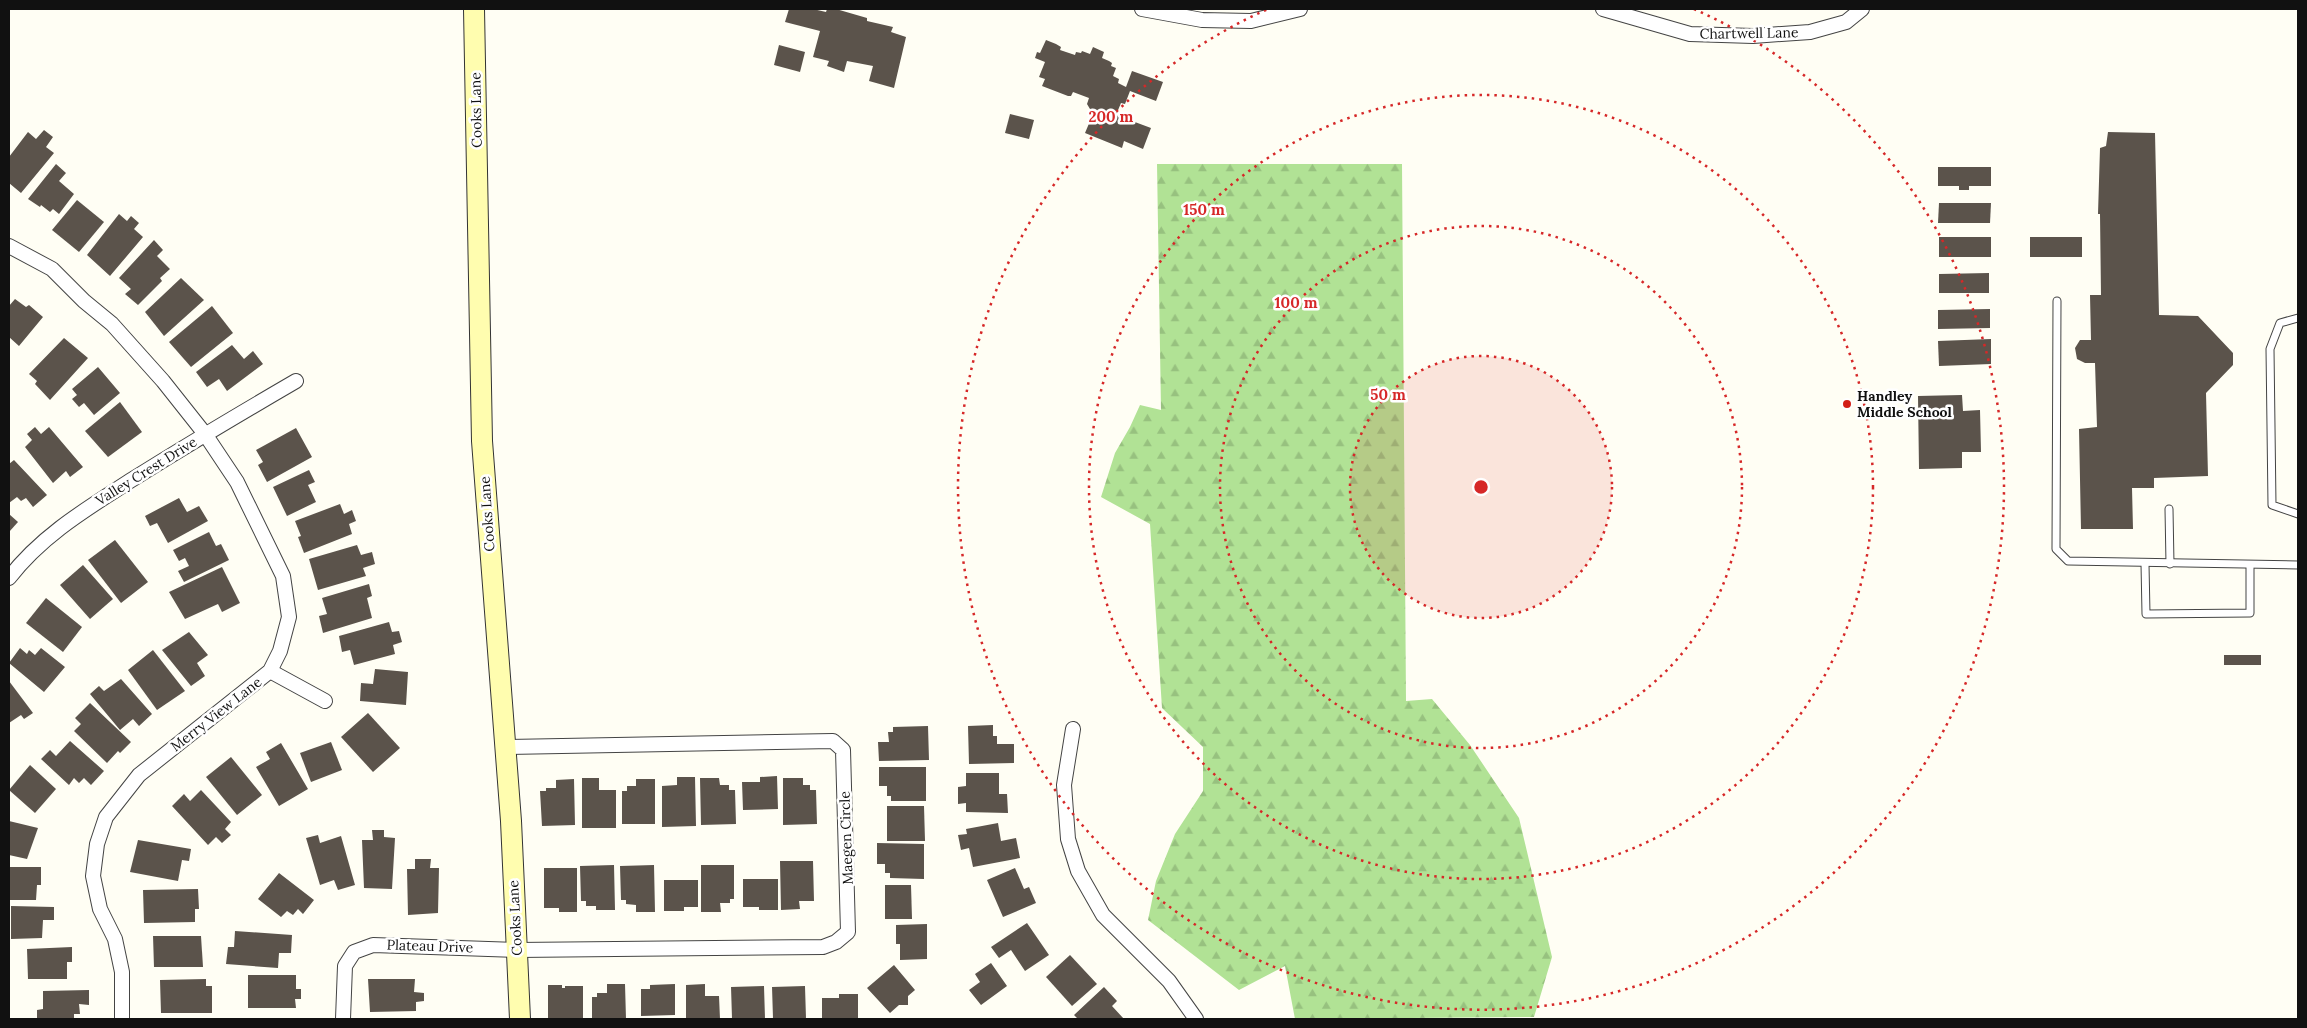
<svg xmlns="http://www.w3.org/2000/svg" width="2307" height="1028" viewBox="0 0 2307 1028" font-family="Lora,serif">
  <style>
    .forest { fill: url(#forest-firs) }
    .building { fill: #5b534b }
    .lines { fill: none; stroke-linecap: round; stroke-linejoin: round }
    .lane-casing { stroke: #444; stroke-width: 9 }
    .street-casing { stroke: #444; stroke-width: 16 }
    .secondary-casing { stroke: #333; stroke-width: 22 }
    .lane { stroke: #fff; stroke-width: 7 }
    .street { stroke: #fff; stroke-width: 14 }
    .secondary { stroke: #fffdaf; stroke-width: 20 }
    .ring { fill: none; stroke: #d62828; stroke-width: 2.5; stroke-dasharray: 2.5 5 }
    .poi-dot { fill: #d21e17; stroke: #fff; stroke-width: 2 }
    .labels { text-anchor: middle; dominant-baseline: central; stroke-width: 5; stroke-linejoin: round; paint-order: stroke }
    .street-label { font-size: 14px; fill: #111; stroke: #fff }
    .poi-label { font-size: 14px; font-weight: bold; fill: #111; stroke: #fff; text-anchor: start }
    .centre { fill: #d62828; stroke: #fff; stroke-width: 2.5 }
    .ring-label { font-size: 15px; text-anchor: middle; font-weight: bold; fill: #d62828; stroke: #fff; stroke-width: 5; stroke-linejoin: round; paint-order: stroke }
  </style>
  <defs>
    <pattern id="forest-firs" width="22" height="20" patternUnits="userSpaceOnUse" patternTransform="scale(1.25)"><rect width="22" height="20" fill="#b1e295"/><path d="M5 1l3.5 6h-7zM16 11l3.5 6h-7z" fill="#97c17f"/></pattern>
  </defs>
  <rect width="100%" height="100%" fill="#fffef4"/>
  <polygon class="forest" points="1157,164 1402,164 1406,701 1432,699 1470,745 1519,818 1552,957 1534,1017 1295,1019 1285,966 1239,990 1148,920 1156,881 1175,834 1203,791 1203,747 1162,708 1150,524 1101,497 1115,453 1130,427 1140,405 1161,410"/>
  <g class="building">
    <polygon points="789,9 813,9 826,12 827,9 836,9 867,18 867,21 893,27 891,32 906,37 894,88 869,81 873,66 847,61 844,72 827,66 829,61 813,57 820,31 785,22"/>
    <polygon points="1046,40 1056,44 1061,47 1060,50 1075,55 1076,52 1081,53 1082,51 1090,54 1093,47 1104,52 1102,58 1109,61 1112,63 1111,66 1116,68 1113,76 1119,79 1118,83 1126,87 1132,71 1163,82 1156,101 1130,91 1125,104 1121,103 1116,115 1151,128 1143,149 1124,141 1122,148 1085,133 1093,114 1087,104 1089,98 1073,92 1071,96 1068,96 1042,86 1045,79 1039,77 1045,62 1035,58 1037,52 1040,53"/>
    <polygon points="779,45 805,52 800,72 774,65"/>
    <polygon points="1010,114 1034,120 1029,139 1005,133"/>
    <polygon points="44,130 53,137 46,147 54,153 21,193 9,183 9,157 28,132 36,139"/>
    <polygon points="2108,132 2155,133 2159,315 2198,316 2233,353 2233,365 2206,393 2208,476 2154,478 2154,488 2132,488 2133,529 2081,529 2079,429 2097,427 2095,363 2085,363 2077,359 2075,348 2080,340 2091,340 2090,295 2101,295 2100,214 2098,214 2100,148 2106,146"/>
    <polygon points="56,164 66,173 59,181 74,194 59,214 53,209 50,212 41,205 40,207 28,199"/>
    <polygon points="1938,167 1991,167 1991,186 1969,186 1969,190 1959,190 1959,186 1938,186"/>
    <polygon points="77,200 104,222 79,252 52,230"/>
    <polygon points="1939,203 1991,203 1990,223 1938,223"/>
    <polygon points="119,214 127,221 131,216 139,223 134,229 143,237 110,276 87,255"/>
    <rect x="1939" y="237" width="52" height="20"/>
    <rect x="2030" y="237" width="52" height="20"/>
    <polygon points="154,240 163,250 157,256 170,269 160,278 162,281 138,305 125,294 131,289 119,278"/>
    <polygon points="1989,273 1989,293 1939,293 1939,274"/>
    <polygon points="181,278 204,300 164,336 145,312"/>
    <polygon points="15,299 26,307 29,305 43,317 19,346 9,337 9,306"/>
    <polygon points="212,306 233,333 191,367 169,342"/>
    <polygon points="1990,309 1990,328 1938,329 1938,310"/>
    <polygon points="64,338 88,358 50,400 35,384 37,381 29,374"/>
    <polygon points="1991,339 1991,364 1939,366 1938,341"/>
    <polygon points="232,345 244,359 253,351 263,364 227,391 219,379 207,387 196,372"/>
    <polygon points="98,367 120,393 94,415 84,403 79,407 72,399 77,395 72,389"/>
    <polygon points="1962,395 1963,411 1980,410 1981,452 1962,452 1962,468 1919,469 1918,396"/>
    <polygon points="120,402 142,432 108,457 85,431"/>
    <polygon points="35,427 41,434 49,427 83,467 70,477 66,471 53,483 25,447 32,440 27,434"/>
    <polygon points="296,428 312,457 267,482 258,465 263,462 256,450"/>
    <polygon points="14,460 47,495 33,507 26,498 21,501 17,497 9,503 9,464"/>
    <polygon points="309,470 315,482 308,485 316,502 287,516 273,487"/>
    <polygon points="179,498 187,512 199,506 208,521 168,543 157,523 150,526 145,516"/>
    <polygon points="340,504 344,514 352,510 356,521 349,524 352,534 304,553 298,537 301,536 295,521"/>
    <polygon points="9,514 18,522 9,532"/>
    <polygon points="209,532 216,546 221,544 229,560 184,582 178,571 189,566 185,558 179,561 173,550"/>
    <polygon points="115,540 148,582 121,603 88,560"/>
    <polygon points="357,545 361,555 372,552 375,564 363,568 366,576 318,590 309,559"/>
    <polygon points="83,565 113,599 90,619 60,585"/>
    <polygon points="222,567 240,603 222,612 218,604 185,619 169,592"/>
    <polygon points="369,584 372,596 367,598 372,618 323,633 319,616 327,614 322,598"/>
    <polygon points="46,598 82,627 63,652 26,623"/>
    <polygon points="389,622 392,632 399,631 402,642 393,645 395,654 354,665 350,650 342,652 339,636"/>
    <polygon points="189,632 208,655 197,663 205,676 191,686 162,650"/>
    <polygon points="20,648 27,654 29,650 35,655 41,648 65,667 44,692 9,663"/>
    <polygon points="153,650 185,691 157,710 128,670"/>
    <rect x="2224" y="655" width="37" height="10"/>
    <polygon points="375,669 408,672 406,705 360,701 361,683 373,684"/>
    <polygon points="121,679 152,714 139,726 133,719 120,730 90,694 99,686 104,691"/>
    <polygon points="9,681 33,713 24,719 21,715 9,723"/>
    <polygon points="90,703 131,742 120,753 118,751 107,763 74,731 81,724 75,718"/>
    <polygon points="368,713 400,748 373,772 341,737"/>
    <polygon points="993,725 993,736 997,736 997,744 1014,744 1014,763 969,764 968,726"/>
    <polygon points="928,726 929,760 879,761 878,742 889,742 888,732 893,732 893,727"/>
    <polygon points="70,741 104,771 91,785 84,778 79,783 74,778 69,785 41,759 50,750 56,756"/>
    <polygon points="331,742 342,770 311,782 300,753"/>
    <polygon points="281,743 308,789 279,806 256,767 270,759 266,752"/>
    <polygon points="231,757 262,795 237,815 206,777"/>
    <polygon points="30,765 56,789 35,813 9,790"/>
    <polygon points="879,767 926,767 926,801 891,801 891,796 887,796 887,786 879,786"/>
    <polygon points="966,773 999,773 999,794 1007,794 1008,813 966,812 966,803 958,804 958,787 966,786"/>
    <polygon points="777,776 778,809 743,810 742,782 760,782 760,777"/>
    <polygon points="677,777 695,777 696,826 662,827 662,786 677,785"/>
    <polygon points="582,778 599,778 599,790 616,790 616,828 582,828"/>
    <polygon points="700,778 719,778 720,785 729,785 729,790 735,790 736,824 701,825"/>
    <polygon points="783,778 803,778 803,785 810,785 810,790 816,790 817,824 783,825"/>
    <polygon points="574,779 575,825 542,826 540,791 546,791 546,788 556,788 556,780"/>
    <polygon points="636,779 655,779 655,824 622,824 622,791 627,791 627,786 636,786"/>
    <polygon points="201,790 231,822 225,829 231,835 222,843 216,837 208,845 172,806 184,794 190,801"/>
    <polygon points="887,806 924,806 925,841 887,841"/>
    <polygon points="9,821 38,828 27,859 9,855"/>
    <polygon points="998,823 1001,841 1016,838 1020,858 973,867 969,848 961,850 958,835 967,834 966,829"/>
    <polygon points="372,830 384,830 384,837 395,838 392,889 364,888 362,840 373,840"/>
    <polygon points="318,835 320,843 341,836 355,885 338,890 334,880 320,885 306,838"/>
    <polygon points="138,840 191,849 189,861 182,860 178,881 130,872"/>
    <polygon points="877,843 924,844 924,879 890,878 890,873 885,873 885,864 877,864"/>
    <polygon points="415,859 431,859 430,868 439,868 438,913 408,915 407,869 415,869"/>
    <polygon points="780,861 813,861 814,901 799,901 800,909 781,910"/>
    <polygon points="614,865 615,910 596,910 596,906 586,906 586,901 581,901 580,866"/>
    <polygon points="654,865 655,912 636,912 636,905 626,904 626,900 621,900 620,866"/>
    <polygon points="701,865 734,865 734,899 730,899 730,903 720,903 721,912 701,912"/>
    <polygon points="9,867 41,867 41,885 37,885 36,900 9,900"/>
    <polygon points="544,868 577,868 577,912 559,912 559,908 544,908"/>
    <polygon points="1015,868 1024,889 1029,887 1036,903 1003,917 987,880"/>
    <polygon points="279,873 314,900 303,914 298,909 293,915 287,911 281,917 258,899"/>
    <polygon points="743,879 778,879 778,910 759,910 759,907 743,907"/>
    <polygon points="664,880 698,880 698,907 684,907 684,911 664,911"/>
    <polygon points="885,885 911,885 912,919 885,919"/>
    <polygon points="198,889 199,909 195,909 195,922 144,923 143,890"/>
    <polygon points="11,906 54,907 54,920 43,920 42,938 11,939"/>
    <polygon points="1027,923 1049,955 1025,971 1011,950 999,958 991,947"/>
    <polygon points="927,924 927,959 900,960 900,944 896,944 896,925"/>
    <polygon points="235,931 292,935 291,953 279,953 278,968 226,964 228,947 234,947"/>
    <polygon points="153,936 201,936 203,967 154,967"/>
    <polygon points="72,947 72,962 67,962 67,979 28,979 27,949"/>
    <polygon points="1070,955 1097,984 1072,1006 1046,977"/>
    <polygon points="991,963 1007,986 981,1005 969,990 980,982 975,974"/>
    <polygon points="894,965 915,990 908,996 908,1005 899,1005 890,1013 867,988"/>
    <polygon points="248,975 296,975 296,989 301,989 301,999 295,999 296,1008 248,1008"/>
    <polygon points="206,979 206,986 212,986 212,1013 161,1013 160,980"/>
    <polygon points="368,979 415,979 414,992 424,993 424,1001 416,1002 416,1011 370,1012"/>
    <polygon points="607,984 625,984 626,1019 592,1019 592,997 597,997 597,993 607,993"/>
    <polygon points="675,984 675,1015 641,1016 641,989 650,989 650,985"/>
    <polygon points="705,984 705,996 719,996 720,1019 686,1019 686,985"/>
    <polygon points="548,985 562,985 562,988 565,988 565,986 583,986 583,1018 548,1019"/>
    <polygon points="764,986 765,1019 732,1019 731,987"/>
    <polygon points="805,986 806,1019 773,1019 772,987"/>
    <polygon points="1104,987 1117,1001 1112,1006 1124,1019 1078,1019 1074,1015"/>
    <polygon points="89,990 89,1005 79,1004 80,1014 74,1014 74,1019 37,1019 37,1010 43,1009 43,991"/>
    <polygon points="839,994 858,994 858,1019 822,1019 822,998 839,998"/>
  </g>
  <g class="lines">
    <g class="lane-casing">
      <g id="lane">
        <polyline points="2057,301 2056,549 2068,561 2298,565"/>
        <polyline points="2298,318 2280,323 2270,349 2272,505 2298,514"/>
        <polyline points="2169,509 2170,564"/>
        <polyline points="2145,564 2146,614 2250,613 2250,565"/>
      </g>
    </g>
    <g class="street-casing">
      <g id="street">
        <polyline points="1142,9 1202,20 1251,21 1300,9"/>
        <polyline points="1603,9 1690,34 1753,36 1810,32 1846,22 1862,9"/>
        <polyline points="9,246 52,269 84,301 112,324 163,381 205,434 237,482 283,576 289,617 280,651 270,671 139,775 106,817 97,844 93,876 100,909 115,939 122,972 122,1019"/>
        <path d="M9,578C42,535 88,508 133,479C187,445 241,413 296,381"/>
        <polyline points="270,671 325,701"/>
        <polyline points="1073,729 1064,785 1068,839 1078,871 1103,915 1169,981 1196,1019"/>
        <polyline points="343,1019 345,966 354,952 373,945 517,950 823,947 836,942 848,932 843,750 833,741 505,747"/>
      </g>
    </g>
    <g class="secondary-casing">
      <polyline id="secondary" points="474,9 482,441 511,821 520,1019"/>
    </g>
    <use href="#lane" class="lane"/>
    <use href="#street" class="street"/>
    <use href="#secondary" class="secondary"/>
  </g>
  <circle cx="1481" cy="487" r="131" fill="#d62828" fill-opacity=".12"/>
  <g class="ring">
    <circle cx="1481" cy="487" r="131"/>
    <circle cx="1481" cy="487" r="261"/>
    <circle cx="1481" cy="487" r="392"/>
    <path d="M1694 9A523 523 0 1 1 1268 9"/>
  </g>
  <circle class="poi-dot" cx="1847" cy="404" r="5"/>
  <g class="labels">
    <g class="street-label">
      <text transform="translate(1749 33) rotate(-1)">Chartwell Lane</text>
      <text transform="translate(476 110) rotate(-91)">Cooks Lane</text>
      <text transform="translate(146 471) rotate(-32)">Valley Crest Drive</text>
      <text transform="translate(487 514) rotate(-94)">Cooks Lane</text>
      <text transform="translate(216 714) rotate(-38)">Merry View Lane</text>
      <text transform="translate(846 838) rotate(-92)">Maegen Circle</text>
      <text transform="translate(515 918) rotate(-93)">Cooks Lane</text>
      <text transform="translate(430 946) rotate(2)">Plateau Drive</text>
    </g>
    <g class="poi-label">
      <text x="1857" y="396">Handley<tspan x="1857" dy="16">Middle School</tspan></text>
    </g>
  </g>
  <circle cx="1481" cy="487" r="8" class="centre"/>
  <g class="ring-label">
    <text x="1111" y="122">200 m</text>
    <text x="1204" y="215">150 m</text>
    <text x="1296" y="308">100 m</text>
    <text x="1388" y="400">50 m</text>
  </g>
  <rect width="2307" height="1028" fill="none" stroke="#111111" stroke-width="20"/>
</svg>
